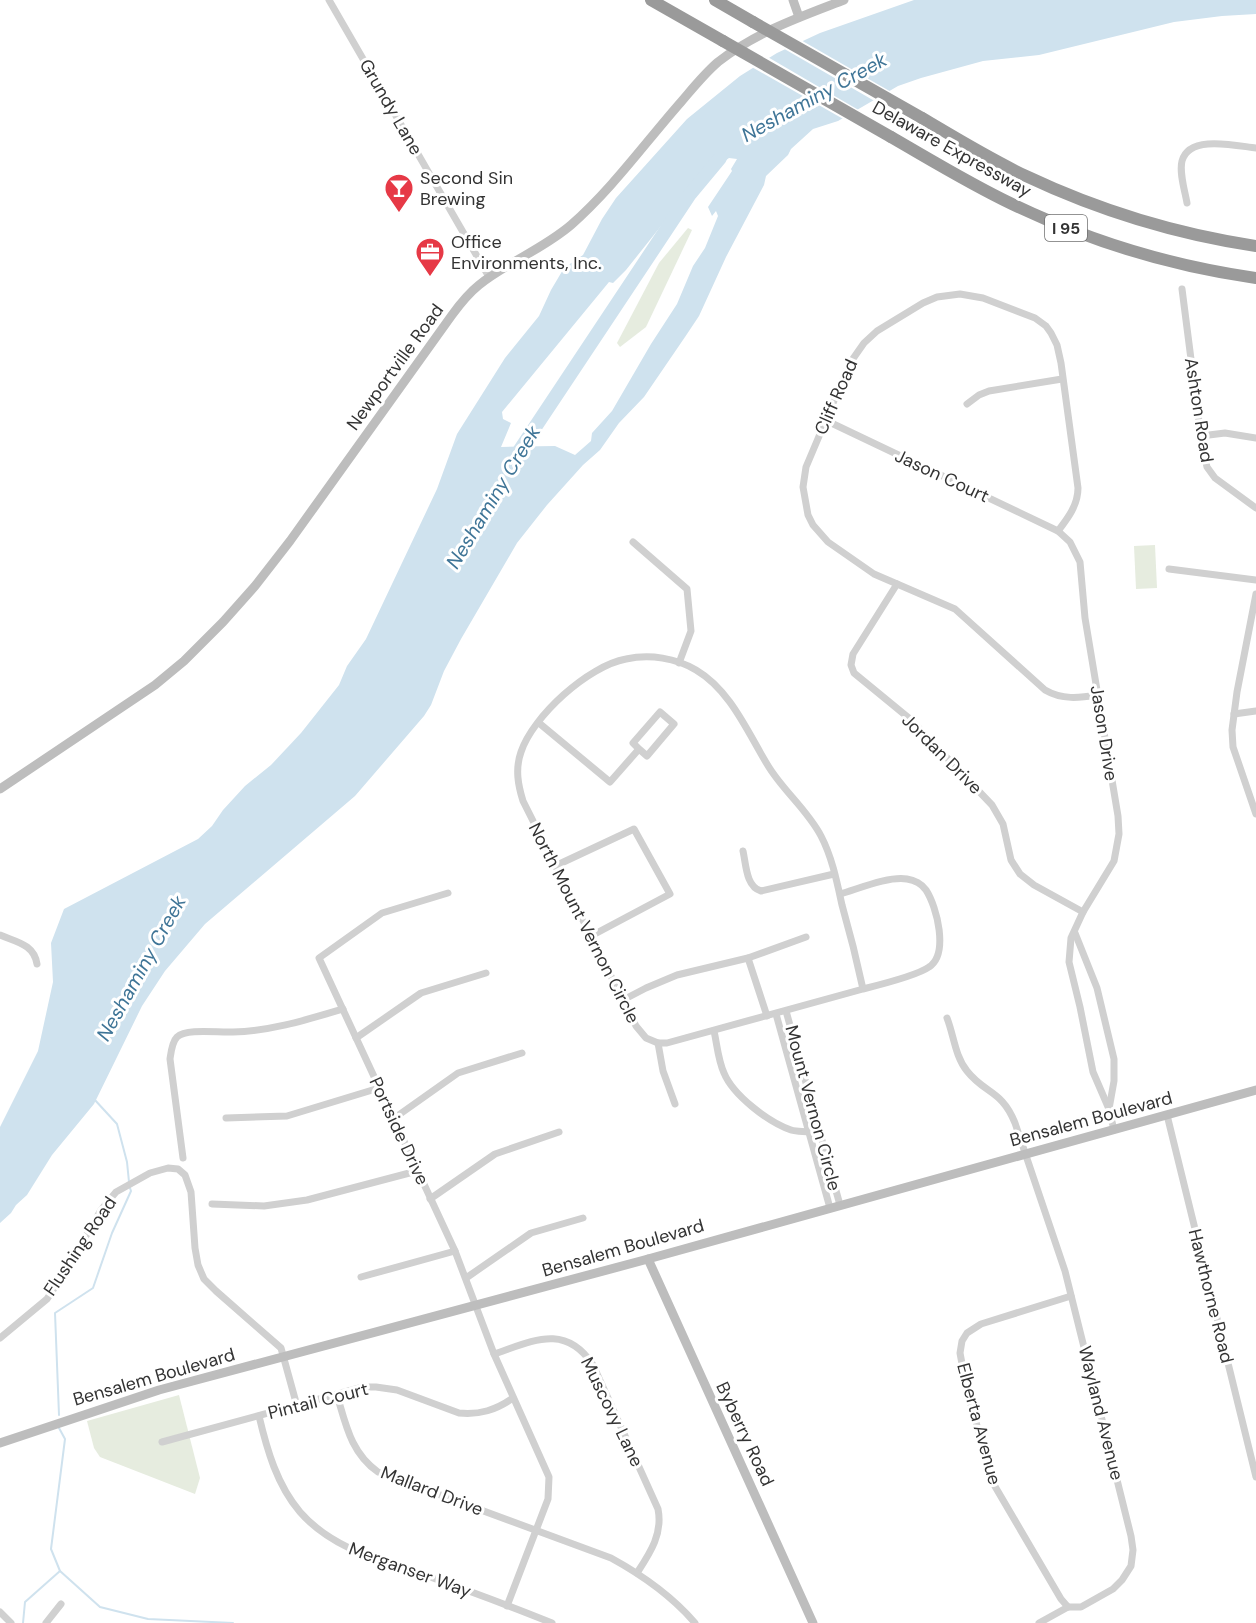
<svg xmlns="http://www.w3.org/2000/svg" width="1256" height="1623" viewBox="0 0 1256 1623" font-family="'DM Sans',sans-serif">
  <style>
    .green { fill: #e6ecdf }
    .water { fill: #cfe2ee; fill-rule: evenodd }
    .pier { fill: #fff }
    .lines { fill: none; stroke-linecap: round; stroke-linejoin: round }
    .stream { stroke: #cfe2ee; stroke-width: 2 }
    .river { stroke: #cfe2ee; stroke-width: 14 }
    .street { stroke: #d0d0d0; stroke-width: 7 }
    .secondary { stroke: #bdbdbd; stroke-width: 9 }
    .highway { stroke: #9a9a9a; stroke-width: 12 }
    .highway-bridge { stroke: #9a9a9a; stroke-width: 12 }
    .labels { text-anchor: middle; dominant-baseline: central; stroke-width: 6; stroke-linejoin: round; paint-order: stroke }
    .shield { fill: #fff; stroke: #707070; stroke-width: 1.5 }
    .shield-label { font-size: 16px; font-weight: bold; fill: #333 }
    .street-label { font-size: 18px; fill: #333; stroke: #fff }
    .poi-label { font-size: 18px; fill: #333; stroke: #fff; text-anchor: start }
    .water-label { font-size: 20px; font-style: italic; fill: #3f7597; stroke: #fff }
  </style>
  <rect width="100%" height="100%" fill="#fff"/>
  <g class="green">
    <polygon points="688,228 692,230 646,327 620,347 617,343 659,263"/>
    <polygon points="1155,545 1157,588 1136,589 1134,546"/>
    <polygon points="179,1395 200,1478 195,1494 100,1457 94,1448 87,1421"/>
  </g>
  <path class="water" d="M914,0H1256V14L1222,16L1174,22L1039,55L983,61L921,78L898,86L838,121L813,129L791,149L788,155L766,176L764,185L726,257L699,316L685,337L644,397L619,423L600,450L583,465L547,505L517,543L461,639L444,671L431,705L424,716L355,796L205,924L165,971L142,1006L94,1104L52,1155L27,1195L16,1205L11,1213L0,1223V1127L38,1051L53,982L51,943L64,909L198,839L212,826L223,810L245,786L271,765L301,733L339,685L347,666L366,639L437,489L457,434L505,358L539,316L551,290L564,268L583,255L602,219L616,198L687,119L740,76L777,53L820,33ZM729,158L737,159L731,169L732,171L708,207L712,216L716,211L718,216L705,248L693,266L677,304L651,344L612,411L592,433L591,441L575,455L555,446L501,447L511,423L503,419L502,412L609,282L613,283L626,270L688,192L697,181Z"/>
  <g class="pier">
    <polygon points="799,39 893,93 878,103 781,47"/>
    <polygon points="766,56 862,112 845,120 750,66"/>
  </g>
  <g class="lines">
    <g class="stream">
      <polyline points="94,1099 117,1124 127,1162 129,1182"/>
      <polyline points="59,1415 55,1313 93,1288 112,1233 131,1191 130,1188"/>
      <polyline points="59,1428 65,1439 51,1549 60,1571 100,1607 148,1619 233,1623"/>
      <polyline points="23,1623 25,1602 60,1571"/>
    </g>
    <polyline class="river" points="512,462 690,194 720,158"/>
    <g class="street">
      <polyline points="329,0 489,277"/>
      <path d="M1187,203C1185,191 1179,173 1182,161C1189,134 1237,146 1256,148"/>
      <polyline points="1182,289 1202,445 1207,467 1215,478 1256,508"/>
      <polyline points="967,404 979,395 989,391 1062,379"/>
      <polyline points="825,420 1058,531 1070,542 1080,562 1085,618 1118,816 1119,834 1114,861 1083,912 1071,938 1069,962 1080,1007 1093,1072 1109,1109 1114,1130"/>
      <polyline points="1201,436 1225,433 1256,438"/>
      <path d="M1058,531C1068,518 1078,505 1078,488L1061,363L1057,345L1051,333L1046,326L1035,318L983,298L960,294L937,297L923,303L877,331L864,343L850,363L806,467L803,487L808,515L813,525L828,542L874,574L955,609L1045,690C1062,700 1079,698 1098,695"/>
      <polyline points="633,542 687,589 691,631 679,663"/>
      <polyline points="1169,569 1256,580"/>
      <polyline points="897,584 853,654 851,665 854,673 910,719 992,805 1003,824 1011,860 1020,874 1034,885 1083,912"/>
      <polyline points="1256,594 1237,692 1232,730 1233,747 1256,814"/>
      <polyline points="1234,714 1256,711"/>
      <polyline points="539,723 610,782 639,749 647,756 674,724 660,712 633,743 639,749"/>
      <path d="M743,851C746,864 746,887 761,891L834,874"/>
      <polyline points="555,866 634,829 670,894 591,936"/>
      <polyline points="448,893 382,913 319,958 455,1251 494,1354 549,1477 548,1499 507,1606"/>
      <path d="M840,894C858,889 888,876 907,879C914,880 922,884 926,890C937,907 949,954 929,967C918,975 879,985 863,989L667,1043H658L646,1038L636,1026L623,1000L523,801C518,785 515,769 521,752C533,716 588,666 626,659C650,654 676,658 696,670C730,690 747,731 767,764C782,790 807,809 821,836C832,857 837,882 842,905C850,933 857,961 863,989"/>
      <polyline points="1075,933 1097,988 1114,1059 1114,1081 1109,1109"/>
      <path d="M0,935C16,942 34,944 37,964"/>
      <polyline points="748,958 767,1016"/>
      <polyline points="623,1000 646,988 677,975 748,958 806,937"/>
      <polyline points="786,1011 840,1205"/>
      <polyline points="776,1014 830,1208"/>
      <path d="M947,1018C954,1036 955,1056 967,1071C985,1094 1002,1090 1015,1123L1065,1271L1131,1536L1133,1550L1131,1566L1122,1580L1113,1589L1081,1607H1068L1039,1623"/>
      <path d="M714,1031C717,1044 718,1060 724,1073C733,1095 768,1122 791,1130C797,1132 804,1131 810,1132"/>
      <polyline points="356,1038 421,993 486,973"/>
      <polyline points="658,1043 663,1071 675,1104"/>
      <polyline points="1167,1115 1256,1477"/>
      <polyline points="226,1118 287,1116 379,1088"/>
      <polyline points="393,1119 458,1073 522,1053"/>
      <path d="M183,1158L170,1059C171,1052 172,1042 177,1037C187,1028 219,1033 233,1032C271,1031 306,1020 343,1009"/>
      <polyline points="430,1199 495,1154 559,1132"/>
      <polyline points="212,1204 264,1206 307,1200 417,1171"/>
      <polyline points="361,1277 455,1251"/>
      <polyline points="466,1278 531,1233 583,1218"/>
      <polyline points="0,1338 47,1299 66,1270 101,1210 116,1192 150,1173 168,1168 178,1169 185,1175 191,1192 195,1248 198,1265 204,1279 216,1291 281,1348 297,1406"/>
      <path d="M494,1354C533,1341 565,1323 593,1365L658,1509C663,1534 650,1553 637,1573"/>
      <path d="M337,1395C346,1425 351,1453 378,1472L611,1558C642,1575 672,1596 695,1623"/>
      <path d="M259,1416C267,1450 277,1485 300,1512C334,1551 385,1561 433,1578C472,1592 513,1607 552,1623"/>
      <path d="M162,1442L363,1387H376L397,1390L459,1413C480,1415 496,1410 513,1398"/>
      <polyline points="1068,1607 1061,1599 993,1483 967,1390 960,1353 962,1341 967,1333 981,1324 1071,1296"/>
      <polyline points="0,1612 11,1623"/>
      <polyline points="46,1623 61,1604"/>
    </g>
    <g class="secondary">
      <polyline points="793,0 799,17"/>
      <path d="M0,789L155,685L184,661L223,622L255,586L290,541L452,315C460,304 469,293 479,285C508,262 543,249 571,225C612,189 645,143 681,102C693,88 704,74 718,62C756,32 800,17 844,0"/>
      <polyline points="648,1259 813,1623"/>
      <polyline points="0,1443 159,1390 648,1259 1256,1090"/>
    </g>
    <g class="highway">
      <polyline points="651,0 723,41"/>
      <polyline points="715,0 753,22"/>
      <path d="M922,118C956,138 990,159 1026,176C1098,210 1176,234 1256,246"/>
      <path d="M891,137C931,160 970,184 1012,204C1089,241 1171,266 1256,278"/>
    </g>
    <g class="highway-bridge">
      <polyline points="753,22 922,118"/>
      <polyline points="723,41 891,137"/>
    </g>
  </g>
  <defs>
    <g id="bar-pin" transform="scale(1.5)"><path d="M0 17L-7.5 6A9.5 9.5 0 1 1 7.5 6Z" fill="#e63946" stroke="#fff"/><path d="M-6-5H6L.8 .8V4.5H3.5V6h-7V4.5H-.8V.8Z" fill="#fff"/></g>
    <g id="office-pin" transform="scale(1.5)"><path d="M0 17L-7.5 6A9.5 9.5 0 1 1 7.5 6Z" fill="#e63946" stroke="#fff"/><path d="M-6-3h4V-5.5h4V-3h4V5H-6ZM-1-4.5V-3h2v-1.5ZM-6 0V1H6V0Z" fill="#fff"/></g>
  </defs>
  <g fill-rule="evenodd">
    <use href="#bar-pin" x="399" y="188"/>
    <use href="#office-pin" x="430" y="252"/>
  </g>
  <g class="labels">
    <rect class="shield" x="1045" y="215" width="42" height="26" rx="4.5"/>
    <g class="shield-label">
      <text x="1066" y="228">I 95</text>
    </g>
    <g class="street-label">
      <text transform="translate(391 107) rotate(60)">Grundy Lane</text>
      <text transform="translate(952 149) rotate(29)">Delaware Expressway</text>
      <text transform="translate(395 367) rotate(-54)">Newportville Road</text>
      <text transform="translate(836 397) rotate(-66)">Cliff Road</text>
      <text transform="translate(1199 410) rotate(81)">Ashton Road</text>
      <text transform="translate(942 476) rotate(25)">Jason Court</text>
      <text transform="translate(1104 733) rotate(81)">Jason Drive</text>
      <text transform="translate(942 754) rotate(45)">Jordan Drive</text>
      <text transform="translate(584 923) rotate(63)">North Mount Vernon Circle</text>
      <text transform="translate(813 1108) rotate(75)">Mount Vernon Circle</text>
      <text transform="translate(1091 1119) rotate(-15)">Bensalem Boulevard</text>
      <text transform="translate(399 1131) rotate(65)">Portside Drive</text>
      <text transform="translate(80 1246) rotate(-56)">Flushing Road</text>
      <text transform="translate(623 1248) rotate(-16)">Bensalem Boulevard</text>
      <text transform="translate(1211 1296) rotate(76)">Hawthorne Road</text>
      <text transform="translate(154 1377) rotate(-16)">Bensalem Boulevard</text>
      <text transform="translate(318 1401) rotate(-14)">Pintail Court</text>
      <text transform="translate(612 1412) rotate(64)">Muscovy Lane</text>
      <text transform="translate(1101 1413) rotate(76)">Wayland Avenue</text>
      <text transform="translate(979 1424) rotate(75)">Elberta Avenue</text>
      <text transform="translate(745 1434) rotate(65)">Byberry Road</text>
      <text transform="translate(432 1491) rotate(21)">Mallard Drive</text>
      <text transform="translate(410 1570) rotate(20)">Merganser Way</text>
    </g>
    <g class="poi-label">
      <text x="420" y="178">Second Sin<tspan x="420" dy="21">Brewing</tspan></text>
      <text x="451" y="242">Office<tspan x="451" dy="21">Environments, Inc.</tspan></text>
    </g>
    <g class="water-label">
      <text transform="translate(814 97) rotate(-29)">Neshaminy Creek</text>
      <text transform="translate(493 497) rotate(-59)">Neshaminy Creek</text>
      <text transform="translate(141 968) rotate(-61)">Neshaminy Creek</text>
    </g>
  </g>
</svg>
